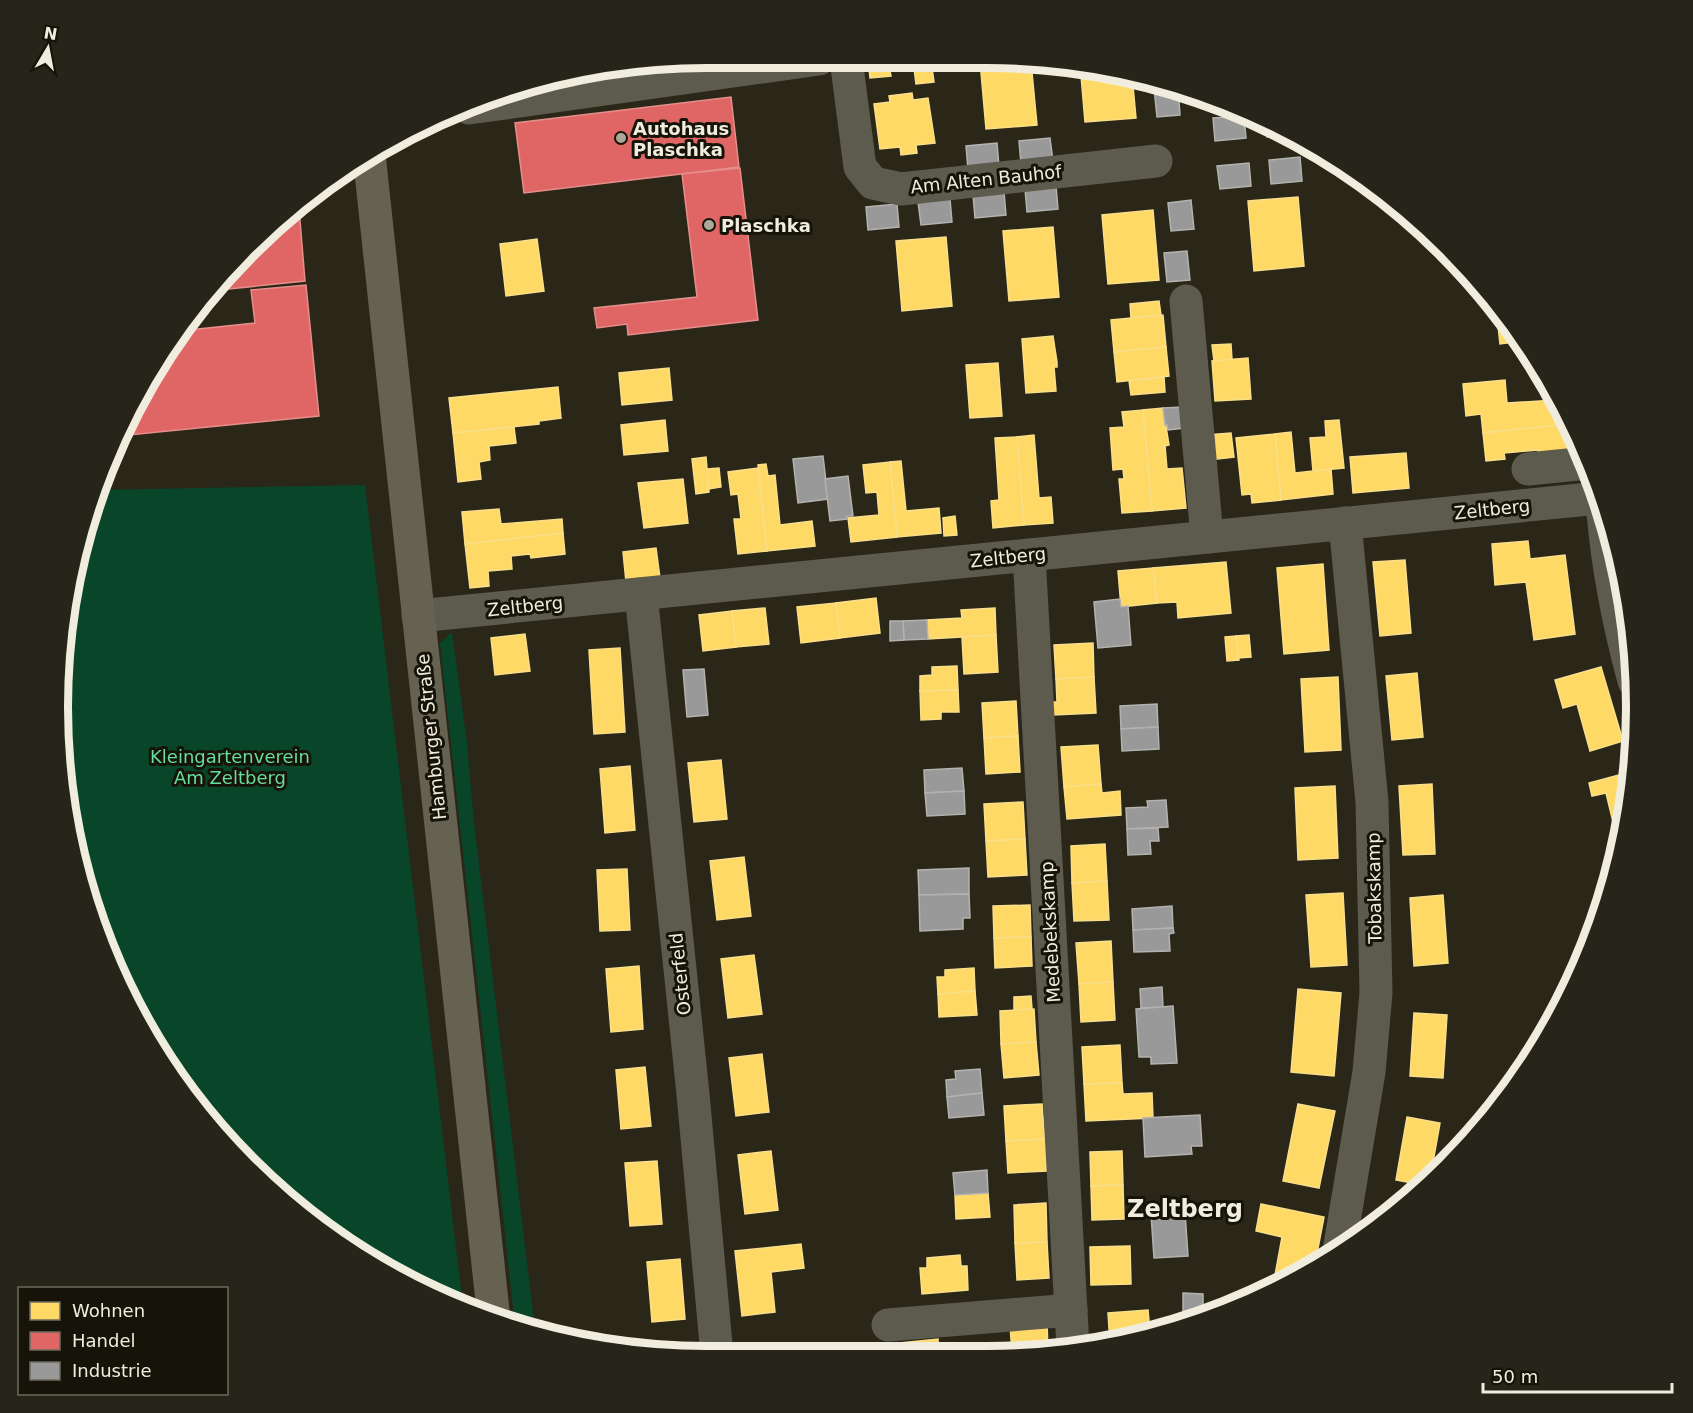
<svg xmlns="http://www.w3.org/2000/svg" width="1693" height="1413" viewBox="0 0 1693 1413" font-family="'DejaVu Sans',sans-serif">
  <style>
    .green { fill: #094629 }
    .homes { fill: #ffd966; stroke: #fadf8a; stroke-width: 1.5 }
    .shops { fill: #e06666; stroke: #e58e8a; stroke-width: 1.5 }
    .industry { fill: #999; stroke: #b3b2ae; stroke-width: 1.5 }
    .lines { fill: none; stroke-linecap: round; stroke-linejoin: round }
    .minor { stroke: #5d5a4e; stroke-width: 33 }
    .major { stroke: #666251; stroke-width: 33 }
    .poi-dot { fill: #aba899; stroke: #161409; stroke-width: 2 }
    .labels { text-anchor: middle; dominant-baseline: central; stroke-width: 6; stroke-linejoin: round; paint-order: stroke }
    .poi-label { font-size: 18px; font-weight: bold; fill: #f0edde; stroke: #161409; text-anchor: start }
    .street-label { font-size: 18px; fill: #f0edde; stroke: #161409 }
    .park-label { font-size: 18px; fill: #66dc9d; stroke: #161409 }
    .district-label { font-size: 24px; font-weight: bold; fill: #f0edde; stroke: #161409 }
    .rim { fill: none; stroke: #f0edde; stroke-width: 8 }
  </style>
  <rect width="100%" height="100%" fill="#2a2719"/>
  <g class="green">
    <polygon points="365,485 463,1306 382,1269 278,1195 167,1068 107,955 63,792 58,664 91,498 95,490"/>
    <polygon points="452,632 467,743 474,823 535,1329 515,1325 440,643"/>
  </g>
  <g class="homes">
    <polygon points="913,60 931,60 934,82 916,84"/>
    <polygon points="980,61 1031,62 1037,125 986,129"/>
    <polygon points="1080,64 1132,75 1136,118 1085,122"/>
    <polygon points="889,66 891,76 870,78 869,68"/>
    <polygon points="912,93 913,100 928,98 935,143 916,145 917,153 901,155 900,147 880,149 874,104 890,102 889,96"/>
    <polygon points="1298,197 1304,266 1254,271 1248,201"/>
    <polygon points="1153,210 1159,280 1108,284 1102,215"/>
    <polygon points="1053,227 1059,297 1009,301 1003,231"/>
    <polygon points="946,237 952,306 902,311 896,241"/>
    <polygon points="537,239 544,291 506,296 500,244"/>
    <polygon points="1159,301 1161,315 1131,318 1130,304"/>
    <polygon points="1163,315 1166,347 1114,352 1111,320"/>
    <polygon points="1509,325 1523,341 1500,344 1498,326"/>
    <polygon points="1053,336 1057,362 1057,367 1054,367 1056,391 1026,393 1022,339"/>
    <polygon points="1231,344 1232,360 1214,361 1212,345"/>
    <polygon points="1166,347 1169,376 1117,382 1114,352"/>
    <polygon points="1248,358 1251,399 1215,401 1212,361"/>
    <polygon points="998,363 1002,416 970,418 966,365"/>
    <polygon points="669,368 672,400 622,405 619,373"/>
    <polygon points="1164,377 1165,392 1131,395 1129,381"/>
    <polygon points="1505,380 1507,403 1556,400 1568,424 1483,433 1481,414 1466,416 1463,384"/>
    <polygon points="558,387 561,418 539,421 539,424 453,433 449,398"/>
    <polygon points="1163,408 1169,445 1165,446 1167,469 1182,468 1186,508 1152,511 1143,410"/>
    <polygon points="1143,410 1152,511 1122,513 1119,479 1124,479 1123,469 1113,470 1110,428 1124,427 1122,412"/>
    <polygon points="665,420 668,451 624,455 621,425"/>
    <polygon points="1339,420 1344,468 1313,471 1310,438 1326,437 1325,421"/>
    <polygon points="1568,424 1573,458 1540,461 1538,450 1504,453 1505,459 1486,461 1483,433"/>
    <polygon points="514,427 516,443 489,446 490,460 479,462 481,479 458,482 453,433"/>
    <polygon points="1291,432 1295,473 1331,469 1333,494 1281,500 1275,434"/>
    <polygon points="1231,433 1234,457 1209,460 1206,435"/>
    <polygon points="1275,434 1281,500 1252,503 1251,494 1242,495 1236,438"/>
    <polygon points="1034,435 1039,498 1051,497 1053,523 1024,525 1017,437"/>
    <polygon points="1017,437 1024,525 993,528 991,501 999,500 995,438"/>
    <polygon points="1406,453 1409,488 1353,493 1350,457"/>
    <polygon points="706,457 709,492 696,494 692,459"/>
    <polygon points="901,461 906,511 939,508 941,533 897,537 890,462"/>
    <polygon points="890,462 897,537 851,542 848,518 879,515 877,492 866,493 863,465"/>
    <polygon points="766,464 768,476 775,475 780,525 812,521 815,546 767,551 758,465"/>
    <polygon points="719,468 721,487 709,489 707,469"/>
    <polygon points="758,468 767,551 738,554 734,519 741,519 738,494 731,495 728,472"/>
    <polygon points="683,479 688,523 644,528 638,483"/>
    <polygon points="499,509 501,524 562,519 563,533 465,544 462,512"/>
    <polygon points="955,516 957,535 944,536 943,518"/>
    <polygon points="563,533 565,554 531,558 530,554 511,556 512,569 488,571 489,586 470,588 465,544"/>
    <polygon points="1528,541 1530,559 1565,555 1575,634 1534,640 1526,582 1495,585 1492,544"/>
    <polygon points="656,548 660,578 626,582 623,552"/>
    <polygon points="1405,560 1411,633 1380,636 1373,562"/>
    <polygon points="1226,562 1231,613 1178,618 1177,602 1157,603 1153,568"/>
    <polygon points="1323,564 1329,650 1284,654 1277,568"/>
    <polygon points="1153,568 1157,603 1121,607 1118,571"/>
    <polygon points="876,598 880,633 840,638 836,603"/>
    <polygon points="836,603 840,638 801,643 797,607"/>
    <polygon points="765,608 769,644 736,647 732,611"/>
    <polygon points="995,608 996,635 928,639 927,620 962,618 961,610"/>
    <polygon points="732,611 736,647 703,651 699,615"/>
    <polygon points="525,634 530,671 495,675 491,638"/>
    <polygon points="996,635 998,672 964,674 962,637"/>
    <polygon points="1249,635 1251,657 1238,658 1236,636"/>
    <polygon points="1236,636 1239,660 1227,661 1225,637"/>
    <polygon points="1093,643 1094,677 1056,679 1054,645"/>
    <polygon points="620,648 625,732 594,734 589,650"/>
    <polygon points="957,666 958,690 920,691 920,676 932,675 932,667"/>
    <polygon points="1601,667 1623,741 1590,751 1577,704 1563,708 1555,680"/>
    <polygon points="1417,673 1423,737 1392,740 1386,676"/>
    <polygon points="1094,677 1096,713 1053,715 1053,702 1057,702 1056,679"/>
    <polygon points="1338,677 1341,750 1305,752 1301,679"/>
    <polygon points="958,690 959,712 941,712 941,719 921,720 920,691"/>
    <polygon points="1016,701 1018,736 984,738 982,703"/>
    <polygon points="1018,736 1020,772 986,774 984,738"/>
    <polygon points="1098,745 1101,784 1064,787 1061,747"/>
    <polygon points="721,760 727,819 694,822 688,763"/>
    <polygon points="630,766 635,830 605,833 600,769"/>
    <polygon points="1630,772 1624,833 1619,847 1606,793 1592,796 1589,783"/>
    <polygon points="1101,784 1102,793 1120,791 1121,815 1067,819 1064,787"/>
    <polygon points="1432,784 1435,854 1403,855 1399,786"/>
    <polygon points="1335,786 1338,858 1298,860 1295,788"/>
    <polygon points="1023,802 1025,839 986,841 984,804"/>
    <polygon points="1025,839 1027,875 988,877 986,841"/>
    <polygon points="1105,844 1107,881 1072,883 1071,846"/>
    <polygon points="744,857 751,916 717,920 710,861"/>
    <polygon points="627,869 630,930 600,931 597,870"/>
    <polygon points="1107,881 1109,920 1074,921 1072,883"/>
    <polygon points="1343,893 1347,965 1311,967 1306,895"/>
    <polygon points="1443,895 1448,963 1414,966 1410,898"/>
    <polygon points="1030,905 1031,937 994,938 993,906"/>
    <polygon points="1031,937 1032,966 995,968 994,938"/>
    <polygon points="1111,941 1113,982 1079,984 1076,943"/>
    <polygon points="754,955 762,1014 728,1018 721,959"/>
    <polygon points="639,966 643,1029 611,1032 606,969"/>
    <polygon points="974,968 975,991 938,994 937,977 945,977 945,970"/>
    <polygon points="1113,982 1115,1020 1081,1022 1079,984"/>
    <polygon points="1298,989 1341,993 1334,1076 1291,1072"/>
    <polygon points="975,991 977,1015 939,1017 938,994"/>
    <polygon points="1031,996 1032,1009 1014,1010 1014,997"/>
    <polygon points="1034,1009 1036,1042 1001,1044 1000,1011"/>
    <polygon points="1414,1013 1447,1015 1443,1078 1410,1076"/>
    <polygon points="1036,1042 1039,1075 1004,1078 1001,1044"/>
    <polygon points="1120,1045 1122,1083 1084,1084 1082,1047"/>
    <polygon points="762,1054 769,1112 736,1116 729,1058"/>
    <polygon points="645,1067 651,1126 621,1129 616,1070"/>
    <polygon points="1122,1083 1123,1094 1152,1093 1153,1118 1086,1121 1084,1084"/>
    <polygon points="1042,1104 1045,1139 1006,1141 1004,1106"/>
    <polygon points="1298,1104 1335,1111 1319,1188 1283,1181"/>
    <polygon points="1407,1117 1440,1123 1430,1179 1422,1185 1396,1180"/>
    <polygon points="1045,1139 1047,1171 1008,1173 1006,1141"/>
    <polygon points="771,1151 778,1210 745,1214 738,1155"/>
    <polygon points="1122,1151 1123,1185 1091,1186 1090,1152"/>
    <polygon points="657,1161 662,1224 630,1226 625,1163"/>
    <polygon points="1123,1185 1124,1219 1092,1220 1091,1186"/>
    <polygon points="988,1193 990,1217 956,1219 955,1195"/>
    <polygon points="1046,1203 1047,1242 1015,1243 1014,1205"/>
    <polygon points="1261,1204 1324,1217 1315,1264 1273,1286 1282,1237 1256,1231"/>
    <polygon points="1047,1242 1049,1278 1017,1280 1015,1243"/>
    <polygon points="801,1244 804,1268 771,1272 775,1312 742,1316 735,1251"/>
    <polygon points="1130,1246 1131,1284 1091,1285 1090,1247"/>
    <polygon points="960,1255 961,1266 967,1266 968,1290 922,1294 920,1268 927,1268 927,1258"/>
    <polygon points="680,1259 685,1319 652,1322 647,1262"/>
    <polygon points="1148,1310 1150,1332 1110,1344 1108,1313"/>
    <polygon points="1047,1323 1048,1350 1012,1353 1010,1325"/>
    <polygon points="938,1339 939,1356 870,1355 870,1346"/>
    <polygon points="783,1344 784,1355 747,1355 746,1349"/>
  </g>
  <g class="shops">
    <polygon points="731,97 739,167 524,193 515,123"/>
    <polygon points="740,168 758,320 628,335 627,324 597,328 594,308 697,297 682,174"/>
    <polygon points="299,208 305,281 229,289 218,283 247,247"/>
    <polygon points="306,285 319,416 129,435 128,423 166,346 179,331 255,323 251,290"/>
  </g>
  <g class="industry">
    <polygon points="1174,86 1178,88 1180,115 1157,117 1154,88"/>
    <polygon points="1244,116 1246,138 1215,141 1213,118"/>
    <polygon points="1266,121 1273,124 1291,135 1267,137"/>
    <polygon points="1050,138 1053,161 1021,164 1019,141"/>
    <polygon points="997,143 999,166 968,169 966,146"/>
    <polygon points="1300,157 1302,181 1271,184 1269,160"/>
    <polygon points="1249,163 1251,186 1220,189 1217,166"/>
    <polygon points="1056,186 1058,209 1027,212 1025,189"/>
    <polygon points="1004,192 1006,215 975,218 973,195"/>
    <polygon points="950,199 952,222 921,225 918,202"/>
    <polygon points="1191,200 1194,229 1171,231 1168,203"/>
    <polygon points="897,204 899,227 868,230 866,207"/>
    <polygon points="1187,251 1190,280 1167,282 1164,253"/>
    <polygon points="1183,407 1185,428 1168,430 1167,425 1165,425 1163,408"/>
    <polygon points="823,456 828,499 798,503 793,459"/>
    <polygon points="848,476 853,516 847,516 847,519 830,521 825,479"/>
    <polygon points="1120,599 1121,607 1128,606 1131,645 1098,648 1094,602"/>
    <polygon points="927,620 928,639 904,640 903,621"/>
    <polygon points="890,621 903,621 904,640 890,641"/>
    <polygon points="704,669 708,715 687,717 683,670"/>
    <polygon points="1157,704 1158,727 1121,729 1120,706"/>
    <polygon points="1158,727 1159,749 1122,751 1121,729"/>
    <polygon points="962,768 964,791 925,793 924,770"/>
    <polygon points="964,791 965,814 927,816 925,793"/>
    <polygon points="1166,800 1168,827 1127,829 1126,808 1148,807 1147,801"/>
    <polygon points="1158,828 1159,841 1150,841 1151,854 1128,855 1127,829"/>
    <polygon points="969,868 969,894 919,895 918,870"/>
    <polygon points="969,894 970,918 963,918 963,929 920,931 919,895"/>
    <polygon points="1172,906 1173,928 1133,930 1132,909"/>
    <polygon points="1173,928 1174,933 1169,934 1170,951 1134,952 1133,930"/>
    <polygon points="1162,987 1163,1007 1141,1008 1140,989"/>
    <polygon points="1173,1006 1177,1063 1151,1064 1151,1057 1139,1057 1136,1009"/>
    <polygon points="980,1069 982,1093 947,1097 946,1080 956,1079 955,1071"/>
    <polygon points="982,1093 984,1115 949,1118 947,1097"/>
    <polygon points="1200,1115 1202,1146 1191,1146 1192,1154 1145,1157 1143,1118"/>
    <polygon points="987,1170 988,1193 955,1195 953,1173"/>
    <polygon points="1185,1212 1188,1256 1154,1258 1151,1214"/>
    <polygon points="1183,1293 1203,1294 1203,1316 1183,1322"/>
  </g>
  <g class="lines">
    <g class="minor">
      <polyline points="846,59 860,167 873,183 901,189 1156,161"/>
      <polyline points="469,108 819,59"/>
      <polyline points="1186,301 1207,537"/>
      <polyline points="1528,469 1588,463"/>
      <path d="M1603,513C1608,570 1619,626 1634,681"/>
      <polyline points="1029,555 1073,1347"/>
      <polyline points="641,594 693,1094 717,1355"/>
      <polyline points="418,616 1599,498"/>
      <polyline points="1339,1251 1369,1072 1376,993 1372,802 1345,523"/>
      <polyline points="888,1325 1071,1310"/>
    </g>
    <polyline class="major" points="369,154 494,1320"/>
  </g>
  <g class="poi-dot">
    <circle cx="621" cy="138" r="6"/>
    <circle cx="709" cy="225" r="6"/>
  </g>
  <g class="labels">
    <g class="poi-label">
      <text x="633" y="128">Autohaus<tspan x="633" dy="21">Plaschka</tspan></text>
      <text x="721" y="225">Plaschka</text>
    </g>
    <g class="street-label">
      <text transform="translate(986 179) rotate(-6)">Am Alten Bauhof</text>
      <text transform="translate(1492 509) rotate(-6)">Zeltberg</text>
      <text transform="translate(1008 557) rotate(-6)">Zeltberg</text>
      <text transform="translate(525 606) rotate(-6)">Zeltberg</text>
      <text transform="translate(431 737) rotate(-96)">Hamburger Straße</text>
      <text transform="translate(1374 888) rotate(-91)">Tobakskamp</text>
      <text transform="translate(1050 932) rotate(-93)">Medebekskamp</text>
      <text transform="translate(680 974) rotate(-96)">Osterfeld</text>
    </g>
    <g class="park-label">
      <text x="230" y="756">Kleingartenverein<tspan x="230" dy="21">Am Zeltberg</tspan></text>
    </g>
    <g class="district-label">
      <text x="1185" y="1209">Zeltberg</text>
    </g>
  </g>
  <path d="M0 0H1693V1413H0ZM707 68H987A639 639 0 0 1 1626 707V707A639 639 0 0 1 987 1346H707A639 639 0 0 1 68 707V707A639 639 0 0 1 707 68Z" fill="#27251a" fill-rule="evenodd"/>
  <path class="rim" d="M707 68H987A639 639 0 0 1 1626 707V707A639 639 0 0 1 987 1346H707A639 639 0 0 1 68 707V707A639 639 0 0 1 707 68Z"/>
  <rect x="18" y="1287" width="210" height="108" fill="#161409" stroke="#6d6b5e" stroke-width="1.5"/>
  <rect x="30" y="1302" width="30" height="18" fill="#ffd966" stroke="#6d6b5e" stroke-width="1.5"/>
  <text x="72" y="1317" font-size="18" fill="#f0edde">Wohnen</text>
  <rect x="30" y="1332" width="30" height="18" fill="#e06666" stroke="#6d6b5e" stroke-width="1.5"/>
  <text x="72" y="1347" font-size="18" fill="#f0edde">Handel</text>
  <rect x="30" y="1362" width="30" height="18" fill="#999999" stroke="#6d6b5e" stroke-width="1.5"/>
  <text x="72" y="1377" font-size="18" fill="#f0edde">Industrie</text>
  <g transform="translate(48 48) rotate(10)" stroke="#161409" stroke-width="4.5" paint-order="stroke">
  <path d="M0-4.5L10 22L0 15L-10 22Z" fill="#f0edde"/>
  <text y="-9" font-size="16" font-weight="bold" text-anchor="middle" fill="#f0edde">N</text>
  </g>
  <path d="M1483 1383v9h189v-9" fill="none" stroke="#f0edde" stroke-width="3"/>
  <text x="1492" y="1383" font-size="18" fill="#f0edde" stroke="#161409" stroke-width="4.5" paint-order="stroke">50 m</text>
</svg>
